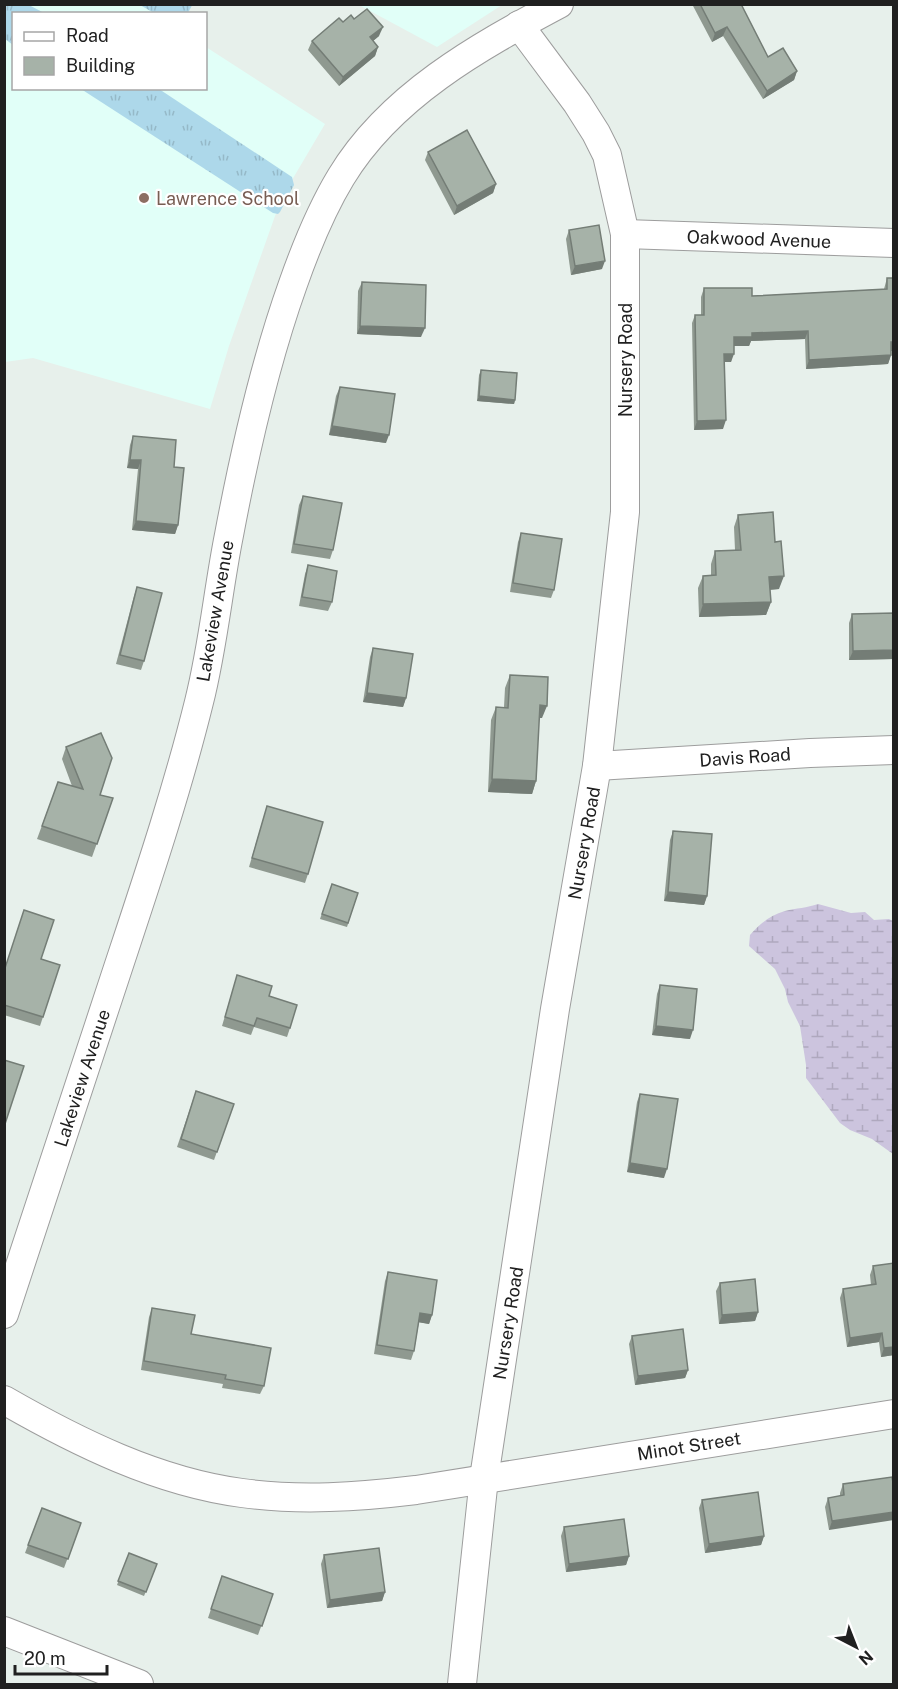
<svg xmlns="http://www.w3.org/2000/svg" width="898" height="1689" viewBox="0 0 898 1689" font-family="'Public Sans',sans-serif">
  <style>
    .education { fill: #e1fff8 }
    .grass { fill: url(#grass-tufts) }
    .wetland { fill: url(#wetland-marsh) }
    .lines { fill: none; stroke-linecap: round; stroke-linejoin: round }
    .minor-casing { stroke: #9d9d9d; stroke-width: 30 }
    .minor { stroke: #fff; stroke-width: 28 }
    .wall { fill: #8f9990 }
    .shaded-wall { fill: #747d76 }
    .building { fill: #a6b2a8; stroke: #747d76; stroke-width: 1.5 }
    .education-dot { fill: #8d6e63; stroke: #fff; stroke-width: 2 }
    .labels { text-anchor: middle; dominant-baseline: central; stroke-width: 4.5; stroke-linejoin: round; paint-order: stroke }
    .education-label { font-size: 18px; fill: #785e54; stroke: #fff; text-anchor: start }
    .street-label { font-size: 18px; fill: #202020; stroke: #fff }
  </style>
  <defs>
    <pattern id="grass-tufts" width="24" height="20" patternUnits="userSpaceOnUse" patternTransform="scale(1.5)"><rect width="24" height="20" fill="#add8ea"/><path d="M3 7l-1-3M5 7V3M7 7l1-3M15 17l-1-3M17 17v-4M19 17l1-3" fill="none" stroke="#95b9c8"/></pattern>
    <pattern id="wetland-marsh" width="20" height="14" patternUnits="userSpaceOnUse" patternTransform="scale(1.5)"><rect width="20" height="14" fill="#ccc4de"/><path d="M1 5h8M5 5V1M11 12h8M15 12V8" fill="none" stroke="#afa8be"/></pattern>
  </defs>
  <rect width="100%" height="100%" fill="#e7f0eb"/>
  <g class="education">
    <polygon points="4,5 192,5 188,13 14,14 14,88 206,88 206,47 325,124 292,180 275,216 229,346 210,409 33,358 5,362"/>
    <polygon points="359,5 502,5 437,47"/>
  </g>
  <g class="grass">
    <polygon points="4,5 29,5 44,13 14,14 13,45 5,39"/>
    <polygon points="140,5 192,4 192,5 188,13 154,13"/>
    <polygon points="81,89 159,89 292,177 294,185 280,212 278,214 273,213"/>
  </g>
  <path class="wetland" d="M818,904L851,913L865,912L874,920L889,919L893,921V1154L872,1139L850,1130L840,1123L806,1078V1065L800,1026L788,1002L785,989L775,969L749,946L750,935C760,924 770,915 785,911C796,908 807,908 818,904Z"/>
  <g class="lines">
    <g class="minor-casing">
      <g id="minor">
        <polyline points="625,234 894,243"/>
        <polyline points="597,766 810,753 894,750"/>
        <path d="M4,1314C41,1202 78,1090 115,977C145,886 176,795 199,702C213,647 218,590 229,535C245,450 264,365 293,284C306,247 321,210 341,177C390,96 478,47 559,4"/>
        <path d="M4,1400C77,1442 158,1482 242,1493C300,1501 358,1497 416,1490L894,1414"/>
        <polyline points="4,1631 139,1684"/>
        <polyline points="462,1684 484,1478 555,1009 597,766 625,512 625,234 607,155 596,133 577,103 519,25"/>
      </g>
    </g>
    <use href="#minor" class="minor"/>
  </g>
  <g class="wall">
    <polygon points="692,4 741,4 768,57 797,71 794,80 763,99 723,36 712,42"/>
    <polygon points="354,19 379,36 373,41 378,47 375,56 339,86 308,50 312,41 343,22"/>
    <polygon points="428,152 496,184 493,193 454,215 425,160"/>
    <polygon points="569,230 602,269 571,275 566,239"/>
    <polygon points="887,278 891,355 888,364 806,369 805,339 751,341 749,346 734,346 731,362 725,362 723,429 694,430 692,323 695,315 701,315 701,297 704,288 752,296 884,289"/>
    <polygon points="362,282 421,337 357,334 358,291"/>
    <polygon points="481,370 515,400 514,404 477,401 479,375"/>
    <polygon points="340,387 386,443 329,435 336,396"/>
    <polygon points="133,436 174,467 178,525 175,534 132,530 138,469 127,468 130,445"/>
    <polygon points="303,496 333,550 330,559 291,553 299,505"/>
    <polygon points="738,515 775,542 779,589 770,590 771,602 766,615 699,617 698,588 703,576 711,575 711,564 715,551 735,550 734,527"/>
    <polygon points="521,533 554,590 551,598 510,592 518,542"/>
    <polygon points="308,565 332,602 328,611 299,606 305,574"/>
    <polygon points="137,587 144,661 141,670 116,664 134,596"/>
    <polygon points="894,613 894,659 849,660 849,623 852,614"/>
    <polygon points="373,648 406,698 403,707 363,702 370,657"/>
    <polygon points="510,675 542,718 539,718 536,781 532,794 488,792 491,720 496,707 504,707 505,688"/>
    <polygon points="66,747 100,795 113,798 92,857 37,839 58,782 72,786 62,759"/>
    <polygon points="267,806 308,874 305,883 249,867"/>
    <polygon points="673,831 707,896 704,905 664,901 670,840"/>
    <polygon points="332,884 358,893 347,927 320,919"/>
    <polygon points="41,959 60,965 40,1026 4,1015 4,970"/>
    <polygon points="237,975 269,996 290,1028 287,1037 254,1027 251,1035 222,1026"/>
    <polygon points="660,985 690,1039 652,1035 657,994"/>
    <polygon points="196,1091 234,1104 214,1160 177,1147"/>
    <polygon points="640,1094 664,1178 627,1172 637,1102"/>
    <polygon points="873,1266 894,1355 881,1357 879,1342 847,1347 840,1298 843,1289 871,1285 870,1275"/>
    <polygon points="388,1272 432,1315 429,1324 419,1322 414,1351 411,1360 374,1354 385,1281"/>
    <polygon points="720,1283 758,1312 755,1321 719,1324 716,1291"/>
    <polygon points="152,1308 191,1334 264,1386 260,1394 222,1388 223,1384 141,1370 149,1317"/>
    <polygon points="632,1336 688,1370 685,1378 635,1385 629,1344"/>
    <polygon points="892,1477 829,1530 825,1507 828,1498 840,1496 840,1493 843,1484"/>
    <polygon points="702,1500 764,1536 761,1545 705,1553 699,1508"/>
    <polygon points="42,1508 81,1523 64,1568 25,1553"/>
    <polygon points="564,1527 629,1556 626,1565 566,1572 561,1536"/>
    <polygon points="129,1553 157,1564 144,1596 117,1585"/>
    <polygon points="324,1555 385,1592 382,1601 327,1608 321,1564"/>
    <polygon points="222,1576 273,1594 258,1635 208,1618"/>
  </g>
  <g class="shaded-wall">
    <polygon points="383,27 379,36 367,46 370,37"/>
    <polygon points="727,27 723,36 712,42 715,33"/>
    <polygon points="378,47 375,56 339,86 343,77"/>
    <polygon points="797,71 794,80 763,99 767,91"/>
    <polygon points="496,184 493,193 454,215 457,206"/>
    <polygon points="605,261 602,269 571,275 575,266"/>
    <polygon points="360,326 425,328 421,337 357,334"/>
    <polygon points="808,331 805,339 751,341 749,346 730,346 734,337 752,333"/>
    <polygon points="891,342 894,342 894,351 888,351"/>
    <polygon points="724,354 734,354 731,362 721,362"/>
    <polygon points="891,355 888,364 806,369 809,360"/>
    <polygon points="479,396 515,400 514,404 477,401"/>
    <polygon points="726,420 723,429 694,430 697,421"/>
    <polygon points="332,426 389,435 386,443 329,435"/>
    <polygon points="130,460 141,460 138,469 127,468"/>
    <polygon points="136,521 178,525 175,534 132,530"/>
    <polygon points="784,576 779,589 764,590 769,577"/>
    <polygon points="771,602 766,615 699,617 703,604"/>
    <polygon points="894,650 894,659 849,660 853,651"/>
    <polygon points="367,693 406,698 403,707 363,702"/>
    <polygon points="540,705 547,706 542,718 535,718"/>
    <polygon points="492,779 536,781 532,794 488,792"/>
    <polygon points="668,892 707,896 704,905 664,901"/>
    <polygon points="656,1026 693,1030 690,1039 652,1035"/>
    <polygon points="630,1163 667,1169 664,1178 627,1172"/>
    <polygon points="758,1312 755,1321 719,1324 722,1315"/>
    <polygon points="420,1313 432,1315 429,1324 417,1322"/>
    <polygon points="882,1333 879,1342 847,1347 850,1338"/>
    <polygon points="894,1347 894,1355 881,1357 884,1348"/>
    <polygon points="688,1370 685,1378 635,1385 638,1376"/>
    <polygon points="894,1512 894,1520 829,1530 832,1521"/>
    <polygon points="764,1536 761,1545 705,1553 709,1544"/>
    <polygon points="629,1556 626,1565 566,1572 569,1564"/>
    <polygon points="385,1592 382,1601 327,1608 330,1600"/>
  </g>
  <g class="building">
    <polygon points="700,4 741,4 768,57 783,48 797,71 767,91 727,27 715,33"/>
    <polygon points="367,9 383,27 370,37 378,47 343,77 312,41 339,18 343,22 351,15 354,19"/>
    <polygon points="467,130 496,184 457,206 428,152"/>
    <polygon points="599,225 605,261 575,266 569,230"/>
    <polygon points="887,278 894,278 894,342 891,342 891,355 809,360 808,331 752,333 752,337 734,337 734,354 724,354 726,420 697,421 695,315 704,315 704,288 752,288 752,296 887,289"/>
    <polygon points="362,282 426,285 425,328 360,326"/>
    <polygon points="481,370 517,373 515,400 479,396"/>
    <polygon points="340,387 395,394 389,435 332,426"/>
    <polygon points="133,436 176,440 174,467 184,468 178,525 136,521 141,460 130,460"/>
    <polygon points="303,496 342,503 333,550 294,544"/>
    <polygon points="773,512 775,542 781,541 784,576 769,577 771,602 703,604 703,576 716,575 715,551 741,550 738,515"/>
    <polygon points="521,533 562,539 554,590 513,583"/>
    <polygon points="308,565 337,571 332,602 302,597"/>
    <polygon points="137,587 162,593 144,661 120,655"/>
    <polygon points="894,613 894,650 853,651 852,614"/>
    <polygon points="373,648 413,654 406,698 367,693"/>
    <polygon points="510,675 548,677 547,706 540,705 536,781 492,779 496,707 508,708"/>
    <polygon points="101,733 112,758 100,795 113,798 97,844 42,826 58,782 83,789 66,747"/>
    <polygon points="267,806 323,822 308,874 252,858"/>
    <polygon points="673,831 712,834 707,896 668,892"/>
    <polygon points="332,884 358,893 348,923 322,914"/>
    <polygon points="24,910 54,920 41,959 60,965 43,1017 4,1005 4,971"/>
    <polygon points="237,975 272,986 269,996 297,1005 290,1028 257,1018 254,1026 225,1017"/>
    <polygon points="660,985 697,989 693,1030 656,1026"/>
    <polygon points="4,1060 24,1066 4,1127"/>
    <polygon points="196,1091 234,1104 217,1152 181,1139"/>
    <polygon points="640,1094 678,1099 667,1169 630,1163"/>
    <polygon points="894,1263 894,1347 884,1348 882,1333 850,1338 843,1289 876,1284 873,1266"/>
    <polygon points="388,1272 437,1280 432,1315 420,1313 414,1351 377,1345"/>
    <polygon points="755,1279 758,1312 722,1315 720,1283"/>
    <polygon points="152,1308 195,1315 191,1334 271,1348 264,1386 225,1379 226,1375 144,1361"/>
    <polygon points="683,1329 688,1370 638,1376 632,1336"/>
    <polygon points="892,1477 894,1487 894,1512 832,1521 828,1498 844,1495 843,1484"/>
    <polygon points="758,1492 764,1536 709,1544 702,1500"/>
    <polygon points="42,1508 81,1523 68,1559 28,1545"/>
    <polygon points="624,1519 629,1556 569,1564 564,1527"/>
    <polygon points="379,1548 385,1592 330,1600 324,1555"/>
    <polygon points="129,1553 157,1564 146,1592 118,1581"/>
    <polygon points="222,1576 273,1594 262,1626 211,1609"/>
  </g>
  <circle class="education-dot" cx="144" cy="198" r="6"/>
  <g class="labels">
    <g class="education-label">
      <text x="156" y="198">Lawrence School</text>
    </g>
    <g class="street-label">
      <text transform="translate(759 239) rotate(2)">Oakwood Avenue</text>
      <text transform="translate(625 360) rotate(-90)">Nursery Road</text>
      <text transform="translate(215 611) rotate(-80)">Lakeview Avenue</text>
      <text transform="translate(745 757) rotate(-4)">Davis Road</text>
      <text transform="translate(584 843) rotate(-80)">Nursery Road</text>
      <text transform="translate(82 1078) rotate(-72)">Lakeview Avenue</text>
      <text transform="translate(508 1323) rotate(-81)">Nursery Road</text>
      <text transform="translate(689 1446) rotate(-9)">Minot Street</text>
    </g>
  </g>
  <rect width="898" height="1689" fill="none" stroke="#202020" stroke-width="12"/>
  <rect x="12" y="12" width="195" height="78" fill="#ffffff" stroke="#a6a6a6" stroke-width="1.5"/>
  <rect x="24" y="32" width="30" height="9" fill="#ffffff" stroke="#a6a6a6" stroke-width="1.5"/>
  <text x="66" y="42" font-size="18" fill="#202020">Road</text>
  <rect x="24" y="57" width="30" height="18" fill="#a6b2a8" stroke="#a6a6a6" stroke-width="1.5"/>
  <text x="66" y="72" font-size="18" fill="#202020">Building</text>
  <g transform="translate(856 1647) rotate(138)" stroke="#ffffff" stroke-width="4.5" paint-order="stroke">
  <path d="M0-4.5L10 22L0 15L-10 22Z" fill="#202020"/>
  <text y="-9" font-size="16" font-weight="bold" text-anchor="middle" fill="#202020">N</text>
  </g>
  <path d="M15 1665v9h92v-9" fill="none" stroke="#202020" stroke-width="3"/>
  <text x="24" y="1665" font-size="18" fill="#202020" stroke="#ffffff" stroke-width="4.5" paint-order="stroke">20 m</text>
</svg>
